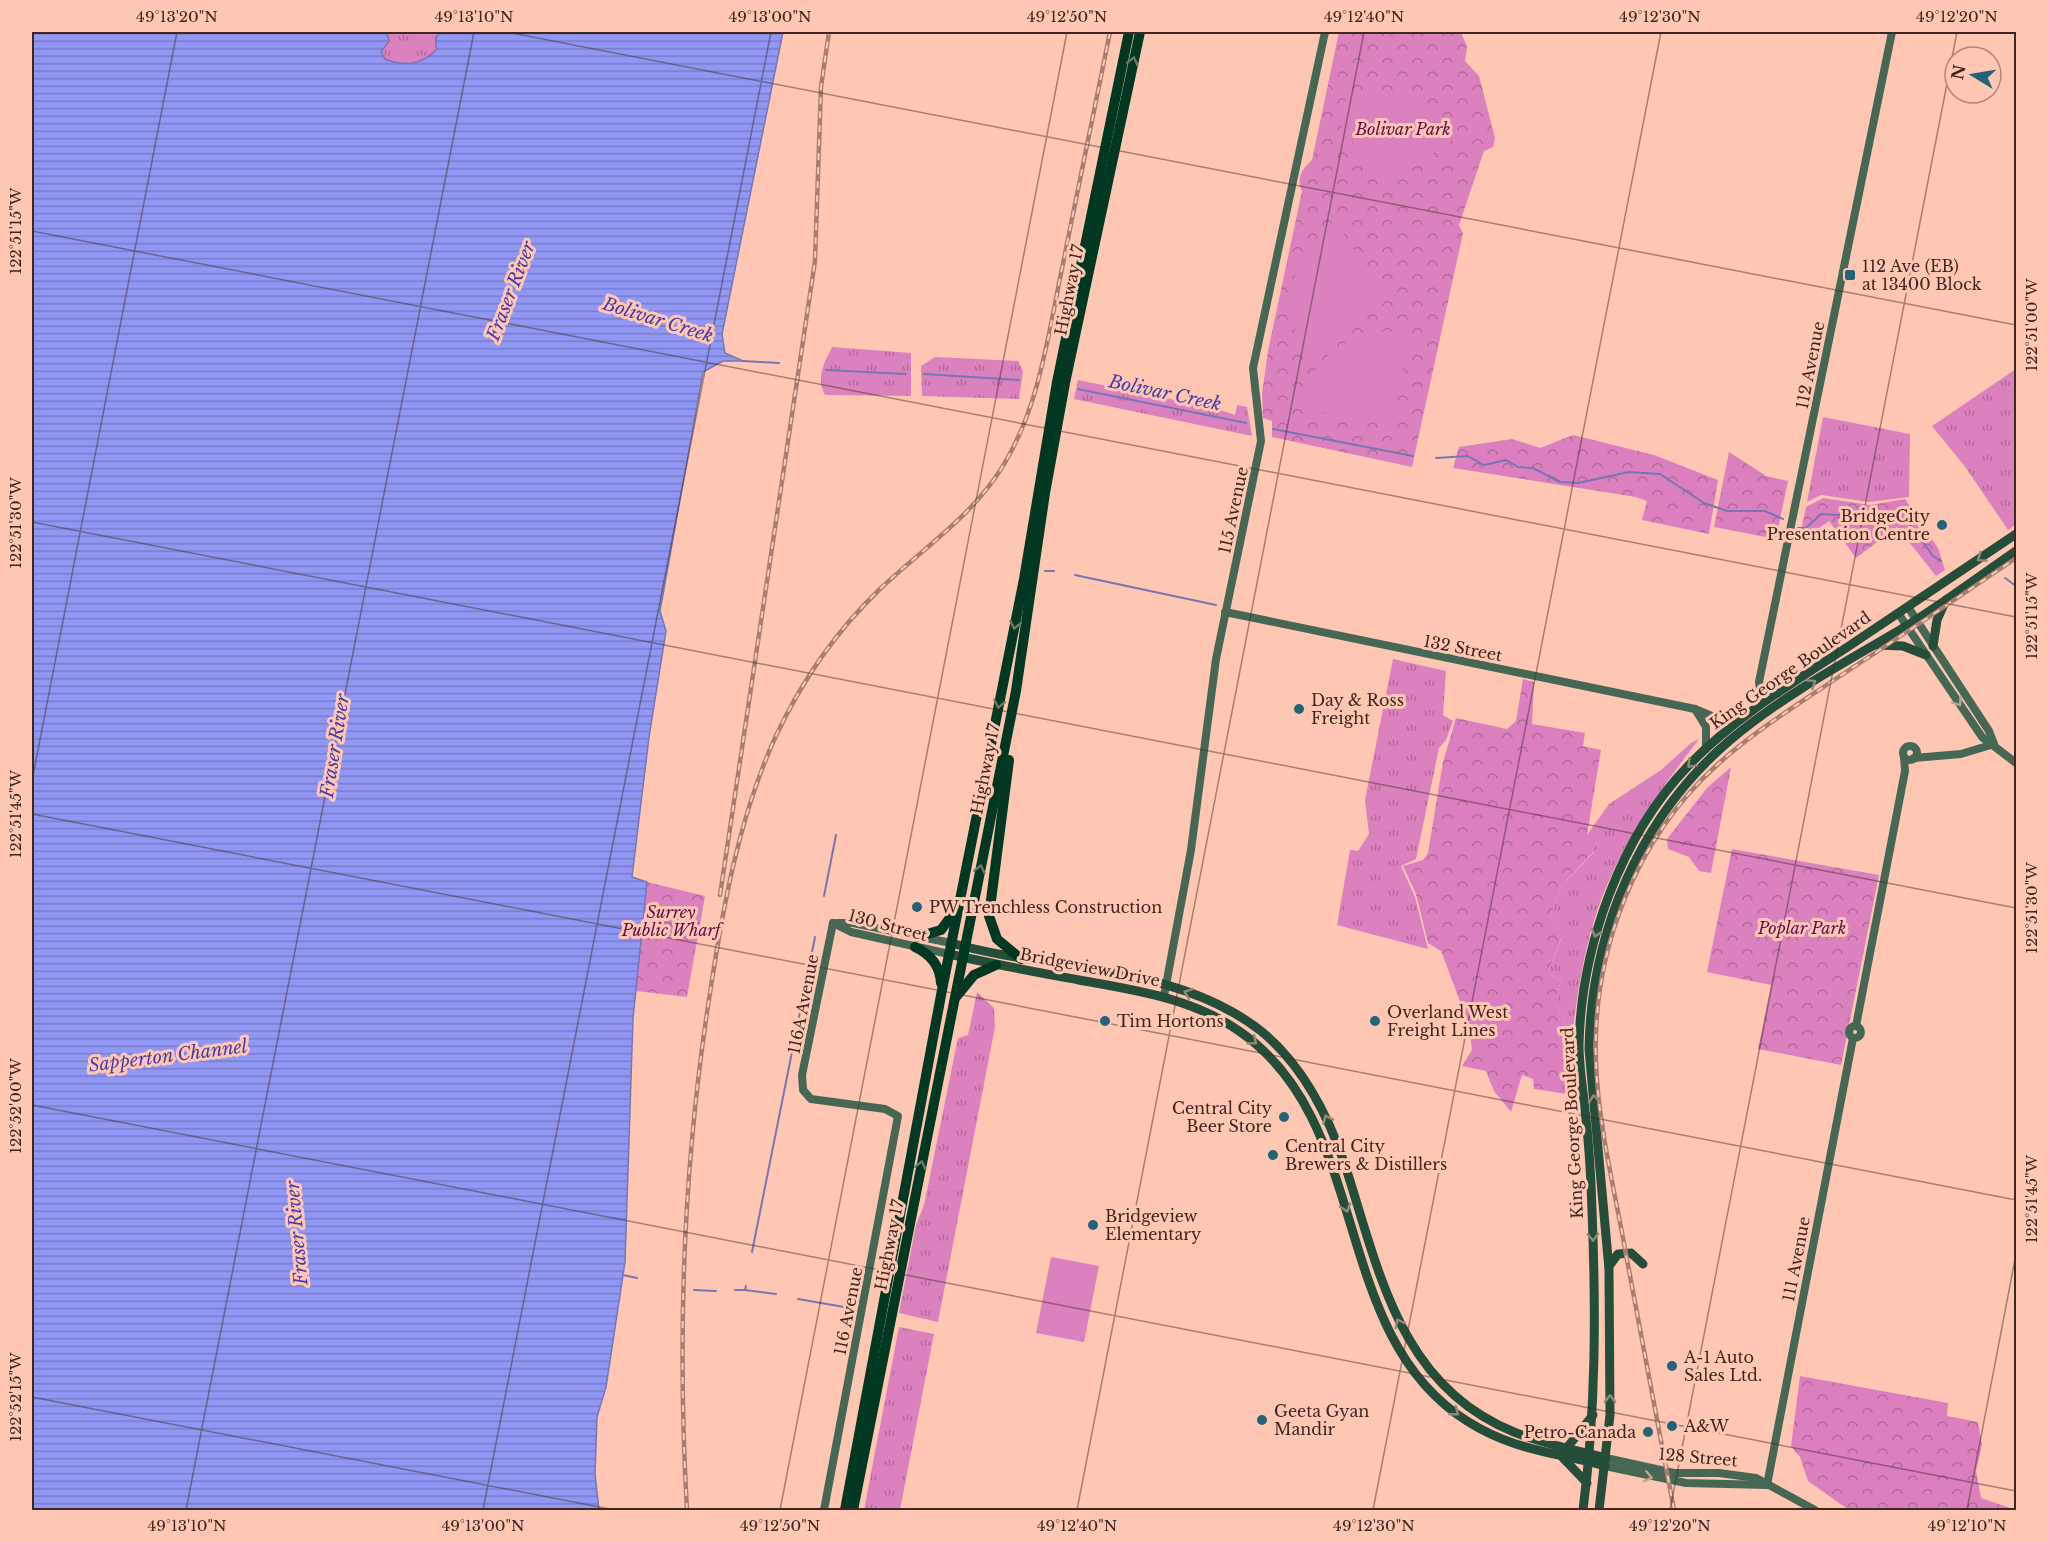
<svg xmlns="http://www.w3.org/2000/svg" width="2048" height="1542" viewBox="0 0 2048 1542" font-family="'Libre Baskerville',serif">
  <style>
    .grass { fill: url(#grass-tufts) }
    .forest { fill: url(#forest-crowns) }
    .park { fill: url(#park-crowns) }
    .pitch { fill: #da81be }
    .water { fill: url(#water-rules); stroke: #7875b5; stroke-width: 1.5 }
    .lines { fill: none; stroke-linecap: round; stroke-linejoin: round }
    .stream { stroke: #7875b5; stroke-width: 2 }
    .secondary { stroke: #476755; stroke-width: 8 }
    .primary { stroke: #244e39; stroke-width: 9 }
    .highway { stroke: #003821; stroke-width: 10 }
    .rail-casing { stroke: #a77e71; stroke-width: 4.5 }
    .rail { stroke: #fec6b3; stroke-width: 2; stroke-dasharray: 7; stroke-linecap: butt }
    .oneway { stroke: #727863 }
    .oneway2 { stroke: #918a76 }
    .oneway3 { stroke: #bea592 }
    .ticks { fill: none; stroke: #3d2720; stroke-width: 1.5; stroke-opacity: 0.45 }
    .poi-dot { fill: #206476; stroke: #fec6b3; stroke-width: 2 }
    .labels { text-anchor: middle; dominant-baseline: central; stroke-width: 6; stroke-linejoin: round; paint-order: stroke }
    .park-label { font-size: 16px; font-style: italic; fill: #610e4e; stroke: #fec6b3 }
    .poi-label { font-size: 16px; fill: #3d2720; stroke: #fec6b3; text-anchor: start }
    .street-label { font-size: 16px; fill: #3d2720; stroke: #fec6b3 }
    .water-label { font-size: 18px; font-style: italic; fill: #443da9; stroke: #fec6b3 }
    .neatline { fill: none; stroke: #3d2720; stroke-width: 2 }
    .ticks-label { font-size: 15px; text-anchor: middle; fill: #3d2720 }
  </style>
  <defs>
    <pattern id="grass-tufts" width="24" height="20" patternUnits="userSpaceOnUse" patternTransform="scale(1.5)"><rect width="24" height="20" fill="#da81be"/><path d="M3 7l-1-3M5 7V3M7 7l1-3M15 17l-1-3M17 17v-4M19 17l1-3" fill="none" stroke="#b26a9a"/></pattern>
    <pattern id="forest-crowns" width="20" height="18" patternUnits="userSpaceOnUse" patternTransform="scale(1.5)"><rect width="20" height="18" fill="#db7fbf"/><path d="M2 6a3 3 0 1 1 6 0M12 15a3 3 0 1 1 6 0" fill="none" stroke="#b3689b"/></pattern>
    <pattern id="park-crowns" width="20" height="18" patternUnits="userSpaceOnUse" patternTransform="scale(1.5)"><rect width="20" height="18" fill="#da81be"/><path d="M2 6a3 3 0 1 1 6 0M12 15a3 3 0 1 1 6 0" fill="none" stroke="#b26a9a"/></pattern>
    <pattern id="water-rules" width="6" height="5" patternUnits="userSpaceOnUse" patternTransform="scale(1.5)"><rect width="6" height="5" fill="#9197f5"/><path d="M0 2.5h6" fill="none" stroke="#787bc6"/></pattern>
  </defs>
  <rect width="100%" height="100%" fill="#fec6b3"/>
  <g class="grass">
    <path d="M387,32H440L436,38V50C421,65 405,67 385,59L381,52L389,41Z"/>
    <path d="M832,347L911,353V396L825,395C816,376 824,364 832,347Z"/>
    <polygon points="935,357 1018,361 1023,371 1019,399 922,396 921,366"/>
    <polygon points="2016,369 2016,524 2008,530 1966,468 1932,426"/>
    <polygon points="1078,380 1214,408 1235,415 1237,405 1247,407 1252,436 1074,399"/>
    <polygon points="1823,417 1910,434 1909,497 1869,502 1821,495 1807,502"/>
    <polygon points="1393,659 1446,671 1443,715 1453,721 1446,740 1439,748 1416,859 1401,866 1415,897 1428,949 1337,925 1350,850 1358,851 1369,834 1365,800"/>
    <path d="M1699,739C1656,795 1615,852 1594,921C1579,969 1574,1021 1568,1071L1566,1028L1555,1001L1561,981L1548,973L1562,937L1551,915L1562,885L1594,852L1587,835L1609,804L1661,770L1691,743Z"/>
    <polygon points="977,992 994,1008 995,1027 938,1322 899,1313 916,1225 924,1205 958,1038 968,1035"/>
    <polygon points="899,1327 934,1334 900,1510 864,1510"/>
  </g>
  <g class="forest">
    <polygon points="1573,435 1654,455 1718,480 1709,534 1642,520 1647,501 1636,497 1453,468 1459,447 1512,439 1540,448"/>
    <polygon points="1729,452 1766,476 1788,481 1776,539 1714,527"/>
    <polygon points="1823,498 1870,505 1905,499 1938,548 1945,570 1936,576 1897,527 1856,558 1829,521 1799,542 1806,507"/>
    <polygon points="1523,679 1534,682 1532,724 1585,733 1583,746 1601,750 1587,835 1594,851 1562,885 1551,915 1562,936 1548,973 1561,981 1555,1001 1566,1028 1567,1094 1534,1089 1533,1079 1522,1075 1511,1112 1494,1091 1486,1071 1462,1066 1472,1050 1469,1025 1441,951 1428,943 1416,894 1403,866 1423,860 1428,853 1443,762 1456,718 1507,729 1516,721"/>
    <polygon points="1731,767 1711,873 1699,871 1689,857 1668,849 1667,839 1707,788"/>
    <polygon points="1800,1376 1948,1403 1947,1416 1978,1422 1982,1445 1976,1471 1981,1498 2016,1510 1846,1508 1808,1481 1800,1457 1791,1446"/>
  </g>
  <g class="park">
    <path d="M1339,32H1461L1467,47L1465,61L1479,76L1495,138L1493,147L1484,151L1459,225L1463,233L1412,467L1272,437V421L1263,418L1262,394L1268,351L1302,191C1296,178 1302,169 1312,160Z"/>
    <polygon points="1732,849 1879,875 1841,1065 1758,1049 1771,985 1707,972"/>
    <polygon points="647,882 705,896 687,997 636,991"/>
  </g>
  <g class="pitch">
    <path d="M1391,91C1422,98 1441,109 1459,135L1387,186L1380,184L1331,110L1352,96Z"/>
    <path d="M1335,221L1385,296L1384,303L1309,351C1271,306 1295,254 1335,221Z"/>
    <path d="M1389,331L1410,333L1393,421L1388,425L1300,408C1310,361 1341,335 1389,331Z"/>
    <polygon points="1051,1257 1099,1266 1084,1342 1036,1333"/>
  </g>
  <path class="water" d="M32,32H387L389,41L381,52L385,59C405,67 421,65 436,50V38L440,32H783L722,334L725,353L743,361H723L703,372L660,611L666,631L649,737L632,877L647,882L633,1018L625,1262L606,1387L597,1417L595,1474L599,1510H32Z"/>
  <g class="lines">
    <g class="stream">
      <polyline points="743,361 779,363"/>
      <polyline points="826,370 906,374"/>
      <polyline points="924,374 1019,380"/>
      <polyline points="1078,389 1246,423"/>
      <polyline points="1273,429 1413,456"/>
      <polyline points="1436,458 1468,456 1484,465 1506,460 1518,467 1533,468 1560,482 1578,483 1629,472 1660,474 1704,503 1727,511 1765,511 1783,519"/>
      <polyline points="1798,528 1806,528 1821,514 1906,519 1933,556 1941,561"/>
      <polyline points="1045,571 1054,571"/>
      <polyline points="1075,575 1216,605"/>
      <polyline points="2005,578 2016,586"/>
      <polyline points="824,896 836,835"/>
      <polyline points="752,1252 815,937"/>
      <polyline points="623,1275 637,1278"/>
      <polyline points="694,1290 716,1291"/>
      <polyline points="735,1290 745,1290 746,1286"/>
      <polyline points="745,1290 776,1294"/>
      <polyline points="798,1299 850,1308"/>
    </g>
    <g class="secondary">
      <polyline points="1908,607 1989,731 1994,744"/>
      <polyline points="1225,612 1695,709 1719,719 1738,721"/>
      <polyline points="1898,613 1982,737 2016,763"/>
      <polyline points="1762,703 1759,682 1892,32"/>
      <polyline points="1695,709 1706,727 1706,749"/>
      <circle cx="1910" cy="753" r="7"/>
      <polyline points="1914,758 1961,754 1994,744"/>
      <polyline points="833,923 851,932 949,954"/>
      <polyline points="837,923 853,923 951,943"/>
      <polyline points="1164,996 1191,850 1216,659 1261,441 1253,368 1325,32"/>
      <circle cx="1855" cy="1032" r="6"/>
      <polyline points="1856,1026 1905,771 1904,757"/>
      <polyline points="1606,1458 1674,1473 1719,1473 1756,1478 1815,1510"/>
      <polyline points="1605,1466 1686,1483 1767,1485"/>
      <polyline points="1767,1485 1853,1038"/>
      <polyline points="824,1510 898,1116 885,1109 811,1099 803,1090 802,1075 833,923"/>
    </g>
    <g class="primary">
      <polyline points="1876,645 1903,646 1926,655"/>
      <polyline points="1933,646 1937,620 1946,600"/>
      <path d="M951,943C1053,972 1174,963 1261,1031C1303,1065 1328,1115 1345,1165C1379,1270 1399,1386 1514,1432C1544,1444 1575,1450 1606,1458"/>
      <path d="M949,954C992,964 1036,972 1079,980C1135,990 1192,998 1239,1031C1374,1123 1328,1333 1467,1421C1514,1451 1555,1452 1605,1466"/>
      <polyline points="1609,1266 1618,1254 1631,1253 1643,1264"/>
      <polyline points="1566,1449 1593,1415"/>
      <polyline points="1563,1458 1587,1483"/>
      <path d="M1583,1510C1596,1410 1596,1311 1592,1210C1591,1176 1589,1143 1585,1110C1583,1089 1579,1067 1579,1045C1581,948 1620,836 1689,765C1735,717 1794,682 1849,646C1905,609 1960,571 2016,534"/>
      <path d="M1599,1510L1610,1415L1609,1269L1589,1049C1591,933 1639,818 1729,741C1781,697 1842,664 1900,630C1940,606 1978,577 2016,551"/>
    </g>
    <g class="highway">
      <polyline points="1009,760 989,916 997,939 1021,959"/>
      <polyline points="917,937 941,930 955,911"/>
      <path d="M915,947C930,954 940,965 941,983"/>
      <polyline points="955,998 974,975 996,965"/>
      <polyline points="845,1510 942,990 1024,579 1057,382 1129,32"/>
      <polyline points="853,1510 1016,691 1045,493 1065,383 1140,32"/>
    </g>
    <g class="rail-casing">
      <g id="rail">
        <polyline points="720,895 815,261 821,87 829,32"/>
        <path d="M687,1510C677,1336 683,1165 710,993C723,907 739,817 775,738C801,682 836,631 880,589C919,552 964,522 995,478C1040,414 1048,333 1064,259C1079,183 1095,107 1110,32"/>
        <path d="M1674,1510C1658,1423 1641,1336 1625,1249C1614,1187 1598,1124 1596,1061C1592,952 1635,839 1717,765C1752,733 1794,707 1834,680C1895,640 1956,599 2016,558"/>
      </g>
    </g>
    <use href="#rail" class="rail"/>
  </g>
  <defs><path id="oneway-chevron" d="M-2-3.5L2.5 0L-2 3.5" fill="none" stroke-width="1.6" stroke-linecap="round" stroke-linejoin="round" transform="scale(1.5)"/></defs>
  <g class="oneway">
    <use href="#oneway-chevron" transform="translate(1133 61) rotate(-77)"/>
    <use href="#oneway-chevron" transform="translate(1015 625) rotate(101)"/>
    <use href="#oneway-chevron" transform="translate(999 704) rotate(102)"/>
    <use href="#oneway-chevron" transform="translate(980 869) rotate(-79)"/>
    <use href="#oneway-chevron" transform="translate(921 1165) rotate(-77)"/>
  </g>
  <g class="oneway2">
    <use href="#oneway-chevron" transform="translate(1981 558) rotate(146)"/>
    <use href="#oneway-chevron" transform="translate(1812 683) rotate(-34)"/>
    <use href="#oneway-chevron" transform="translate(1691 764) rotate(134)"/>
    <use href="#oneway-chevron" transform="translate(1596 933) rotate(107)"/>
    <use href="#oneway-chevron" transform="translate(1188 993) rotate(-159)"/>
    <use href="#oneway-chevron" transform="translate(1253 1041) rotate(39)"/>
    <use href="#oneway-chevron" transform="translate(1594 1099) rotate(-95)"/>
    <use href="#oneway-chevron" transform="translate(1327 1119) rotate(-114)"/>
    <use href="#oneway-chevron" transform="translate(1346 1208) rotate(72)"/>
    <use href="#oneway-chevron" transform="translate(1593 1237) rotate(88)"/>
    <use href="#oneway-chevron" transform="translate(1399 1323) rotate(-118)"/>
    <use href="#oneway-chevron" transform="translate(1610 1399) rotate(-90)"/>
    <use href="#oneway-chevron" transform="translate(1455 1412) rotate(38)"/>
  </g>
  <g class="oneway3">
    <use href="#oneway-chevron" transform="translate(1958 702) rotate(55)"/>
    <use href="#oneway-chevron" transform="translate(1648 1477) rotate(13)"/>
  </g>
  <path class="ticks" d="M507,32L2016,325M2007,32L2016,33M32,231L2016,617M32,522L2016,908M32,781L177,32M32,814L2016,1200M32,1105L2016,1491M32,1397L615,1510M186,1510L474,32M483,1510L771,32M780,1510L1067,32M1077,1510L1364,32M1373,1510L1661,32M1670,1510L1957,32M1967,1510L2016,1254"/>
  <g class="poi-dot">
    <rect x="1844" y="269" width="12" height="12" rx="3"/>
    <circle cx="1942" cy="525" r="6"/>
    <circle cx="1299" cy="709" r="6"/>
    <circle cx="917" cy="907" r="6"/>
    <circle cx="1105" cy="1021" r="6"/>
    <circle cx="1375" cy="1021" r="6"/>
    <circle cx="1284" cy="1117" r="6"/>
    <circle cx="1273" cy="1155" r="6"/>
    <circle cx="1093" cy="1225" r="6"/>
    <circle cx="1672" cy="1366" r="6"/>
    <circle cx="1262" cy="1420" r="6"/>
    <circle cx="1672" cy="1426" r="6"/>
    <circle cx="1648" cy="1432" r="6"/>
  </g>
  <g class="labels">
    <g class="park-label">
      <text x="1403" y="129">Bolivar Park</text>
      <text x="671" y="912">Surrey<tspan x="671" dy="18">Public Wharf</tspan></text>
      <text x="1802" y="928">Poplar Park</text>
    </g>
    <g class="poi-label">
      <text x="1862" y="266">112 Ave (EB)<tspan x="1862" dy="18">at 13400 Block</tspan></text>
      <text x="1930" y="516" text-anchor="end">BridgeCity<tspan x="1930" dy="18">Presentation Centre</tspan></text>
      <text x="1311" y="700">Day &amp; Ross<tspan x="1311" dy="18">Freight</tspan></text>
      <text x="929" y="907">PW Trenchless Construction</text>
      <text x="1387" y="1012">Overland West<tspan x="1387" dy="18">Freight Lines</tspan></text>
      <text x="1117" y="1021">Tim Hortons</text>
      <text x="1272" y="1108" text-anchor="end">Central City<tspan x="1272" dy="18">Beer Store</tspan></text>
      <text x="1285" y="1146">Central City<tspan x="1285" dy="18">Brewers &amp; Distillers</tspan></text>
      <text x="1105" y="1216">Bridgeview<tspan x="1105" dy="18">Elementary</tspan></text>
      <text x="1684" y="1357">A-1 Auto<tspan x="1684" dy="18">Sales Ltd.</tspan></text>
      <text x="1274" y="1411">Geeta Gyan<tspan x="1274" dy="18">Mandir</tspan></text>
      <text x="1684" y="1426">A&amp;W</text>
      <text x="1636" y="1432" text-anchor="end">Petro-Canada</text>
    </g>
    <g class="street-label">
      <text transform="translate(1069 290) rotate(-79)">Highway 17</text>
      <text transform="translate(1810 365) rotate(-79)">112 Avenue</text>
      <text transform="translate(1233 510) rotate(-78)">115 Avenue</text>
      <text transform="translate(1463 648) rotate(11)">132 Street</text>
      <text transform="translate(1790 670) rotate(-35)">King George Boulevard</text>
      <text transform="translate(985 769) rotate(-79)">Highway 17</text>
      <text transform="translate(888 925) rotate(15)">130 Street</text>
      <text transform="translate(1090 967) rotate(11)">Bridgeview Drive</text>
      <text transform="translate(803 1004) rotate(-79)">116A Avenue</text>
      <text transform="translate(1572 1123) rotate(-93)">King George Boulevard</text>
      <text transform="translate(889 1245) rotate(-79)">Highway 17</text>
      <text transform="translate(1796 1259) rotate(-79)">111 Avenue</text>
      <text transform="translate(848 1311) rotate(-79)">116 Avenue</text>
      <text transform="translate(1698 1457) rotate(5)">128 Street</text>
    </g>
    <g class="water-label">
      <text transform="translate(511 291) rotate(-69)">Fraser River</text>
      <text transform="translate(658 320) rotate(17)">Bolivar Creek</text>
      <text transform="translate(1165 393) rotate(12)">Bolivar Creek</text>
      <text transform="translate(335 746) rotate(-81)">Fraser River</text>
      <text transform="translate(168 1056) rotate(-7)">Sapperton Channel</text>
      <text transform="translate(297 1233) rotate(-95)">Fraser River</text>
    </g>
  </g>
  <rect width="2048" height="1542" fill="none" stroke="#fec6b3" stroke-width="66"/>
  <g transform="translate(1973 75) rotate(281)"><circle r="28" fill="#fec6b3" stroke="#b18678" stroke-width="1.5"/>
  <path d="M0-4.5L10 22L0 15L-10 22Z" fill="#206476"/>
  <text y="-9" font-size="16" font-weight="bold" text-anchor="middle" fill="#3d2720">N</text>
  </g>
  <rect x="33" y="33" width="1982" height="1476" class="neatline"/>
  <g class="ticks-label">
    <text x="177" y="22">49°13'20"N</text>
    <text x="474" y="22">49°13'10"N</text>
    <text x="770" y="22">49°13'00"N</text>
    <text x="1067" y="22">49°12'50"N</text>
    <text x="1364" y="22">49°12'40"N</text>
    <text x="1660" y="22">49°12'30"N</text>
    <text x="1957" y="22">49°12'20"N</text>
    <text transform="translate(16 231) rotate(-90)" y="5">122°51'15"W</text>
    <text transform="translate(2032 325) rotate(-90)" y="5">122°51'00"W</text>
    <text transform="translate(16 523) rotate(-90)" y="5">122°51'30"W</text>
    <text transform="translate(2032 616) rotate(-90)" y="5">122°51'15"W</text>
    <text transform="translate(16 814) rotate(-90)" y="5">122°51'45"W</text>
    <text transform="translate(2032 908) rotate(-90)" y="5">122°51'30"W</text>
    <text transform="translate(16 1106) rotate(-90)" y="5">122°52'00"W</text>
    <text transform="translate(2032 1199) rotate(-90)" y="5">122°51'45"W</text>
    <text transform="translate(16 1397) rotate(-90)" y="5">122°52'15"W</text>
    <text x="187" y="1531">49°13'10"N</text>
    <text x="483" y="1531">49°13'00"N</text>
    <text x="780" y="1531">49°12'50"N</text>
    <text x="1077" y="1531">49°12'40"N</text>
    <text x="1374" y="1531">49°12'30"N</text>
    <text x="1670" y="1531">49°12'20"N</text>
    <text x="1967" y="1531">49°12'10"N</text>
  </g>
</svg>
